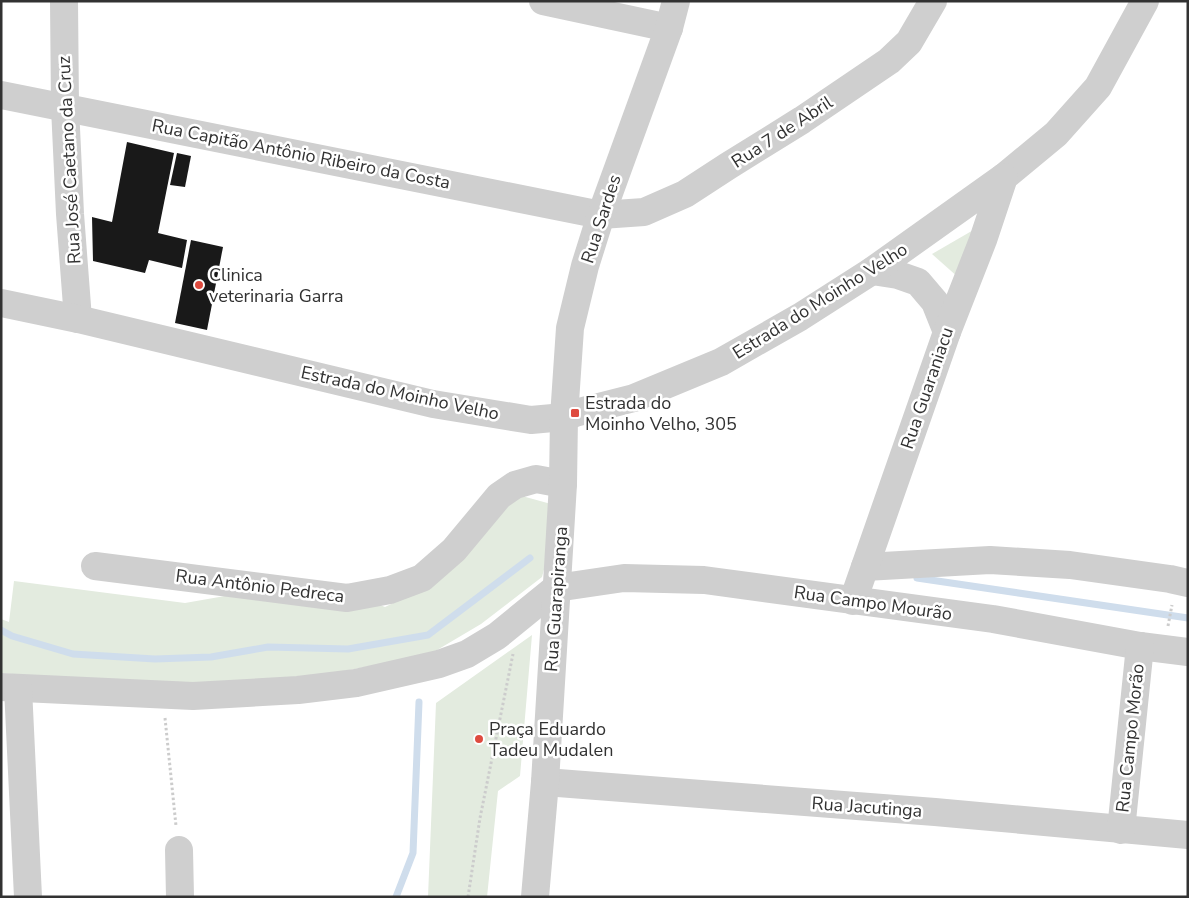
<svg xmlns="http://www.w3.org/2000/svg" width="1189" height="898" viewBox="0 0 1189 898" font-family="'Nunito Sans',sans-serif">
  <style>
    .green { fill: #e3ebdf }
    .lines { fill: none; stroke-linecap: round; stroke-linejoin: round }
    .stream { stroke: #cfddec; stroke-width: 7 }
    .building { fill: #191919 }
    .path { stroke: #ccc; stroke-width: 3; stroke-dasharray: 2.5 2.5; stroke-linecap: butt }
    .minor { stroke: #cfcfcf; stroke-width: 28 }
    .poi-dot { fill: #de4b3f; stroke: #fff; stroke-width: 2 }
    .labels { text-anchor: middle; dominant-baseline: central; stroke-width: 5; stroke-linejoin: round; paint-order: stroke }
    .street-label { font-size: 18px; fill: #323232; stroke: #fff }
    .poi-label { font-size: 18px; fill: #323232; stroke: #fff; text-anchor: start }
  </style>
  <rect width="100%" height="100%" fill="#fff"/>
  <g class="green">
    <polygon points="982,225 959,278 932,254"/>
    <polygon points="522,496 551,504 551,543 542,577 481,624 432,653 381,664 291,681 143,685 1,673 1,619 9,622 14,581 185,603 242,593 370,601 385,607 439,581 499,506"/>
    <polygon points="532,635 520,776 498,791 487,897 428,897 436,703"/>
  </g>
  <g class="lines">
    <g class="stream">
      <polyline points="917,578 1188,618"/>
      <polyline points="1,630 12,636 73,654 155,659 211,657 268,647 348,649 428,635 530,558"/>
      <polyline points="396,897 413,853 419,702"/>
    </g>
  </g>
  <g class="building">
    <polygon points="127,142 174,153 158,233 187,240 182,268 149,260 145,273 93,261 92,217 112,222"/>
    <polygon points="177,153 191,156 185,187 170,185"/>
    <polygon points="191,240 223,247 207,330 175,323"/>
  </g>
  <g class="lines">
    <g class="path">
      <polyline points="1168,626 1172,605"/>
      <polyline points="165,718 176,826"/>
      <polyline points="468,897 480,818 513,654"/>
    </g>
    <g class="minor">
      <polyline points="64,1 65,107 70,214 78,319"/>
      <polyline points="543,1 669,28"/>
      <polyline points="1,95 601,215 644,212 685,194 728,166 802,120 889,61 909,42 933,1"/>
      <polyline points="872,271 898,275 918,282 935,302 947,332"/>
      <polyline points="1,303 78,319 433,404 531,420 564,417 575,413 634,398 721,362 800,317 872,271 1004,177 1056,134 1098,87 1145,1"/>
      <polyline points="95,566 347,598 390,590 422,578 454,550 499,496 515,485 536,479 563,484"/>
      <polyline points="865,567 990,560 1070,565 1170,579 1188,583"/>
      <polyline points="556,588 624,578 704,580 993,619 1140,646 1188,652"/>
      <polyline points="853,601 947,332 983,240 1004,177"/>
      <polyline points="1,687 193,696 298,690 356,683 439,664 467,654 497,636 556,588"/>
      <polyline points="18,688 28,897"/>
      <polyline points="545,782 935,812 1188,835"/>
      <polyline points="1121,830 1140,646"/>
      <polyline points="179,850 180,897"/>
      <polyline points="535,897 545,782 563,484 564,417 570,328 585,266 601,215 669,28 676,1"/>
    </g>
  </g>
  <g class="poi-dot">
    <circle cx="199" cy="285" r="5"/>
    <rect x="570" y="408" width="10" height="10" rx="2.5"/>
    <circle cx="479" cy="739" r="5"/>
  </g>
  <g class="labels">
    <g class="street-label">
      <text transform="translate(782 132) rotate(-33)">Rua 7 de Abril</text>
      <text transform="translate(301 154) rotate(11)">Rua Capitão Antônio Ribeiro da Costa</text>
      <text transform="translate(69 160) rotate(-93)">Rua José Caetano da Cruz</text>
      <text transform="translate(601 219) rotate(-72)">Rua Sardes</text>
      <text transform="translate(820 301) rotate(-32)">Estrada do Moinho Velho</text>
      <text transform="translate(927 388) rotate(-71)">Rua Guaraniacu</text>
      <text transform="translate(400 393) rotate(12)">Estrada do Moinho Velho</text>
      <text transform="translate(260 586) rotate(7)">Rua Antônio Pedreca</text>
      <text transform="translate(556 599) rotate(-86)">Rua Guarapiranga</text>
      <text transform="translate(873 603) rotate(8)">Rua Campo Mourão</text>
      <text transform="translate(1130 738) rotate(-84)">Rua Campo Morão</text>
      <text transform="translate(867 807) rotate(4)">Rua Jacutinga</text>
    </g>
    <g class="poi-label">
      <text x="209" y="275">Clinica<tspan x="209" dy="21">veterinaria Garra</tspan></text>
      <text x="585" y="403">Estrada do<tspan x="585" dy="21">Moinho Velho, 305</tspan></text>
      <text x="489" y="729">Praça Eduardo<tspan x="489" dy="21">Tadeu Mudalen</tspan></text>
    </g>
  </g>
  <rect width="1189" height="898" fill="none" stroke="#323232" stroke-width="5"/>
</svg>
